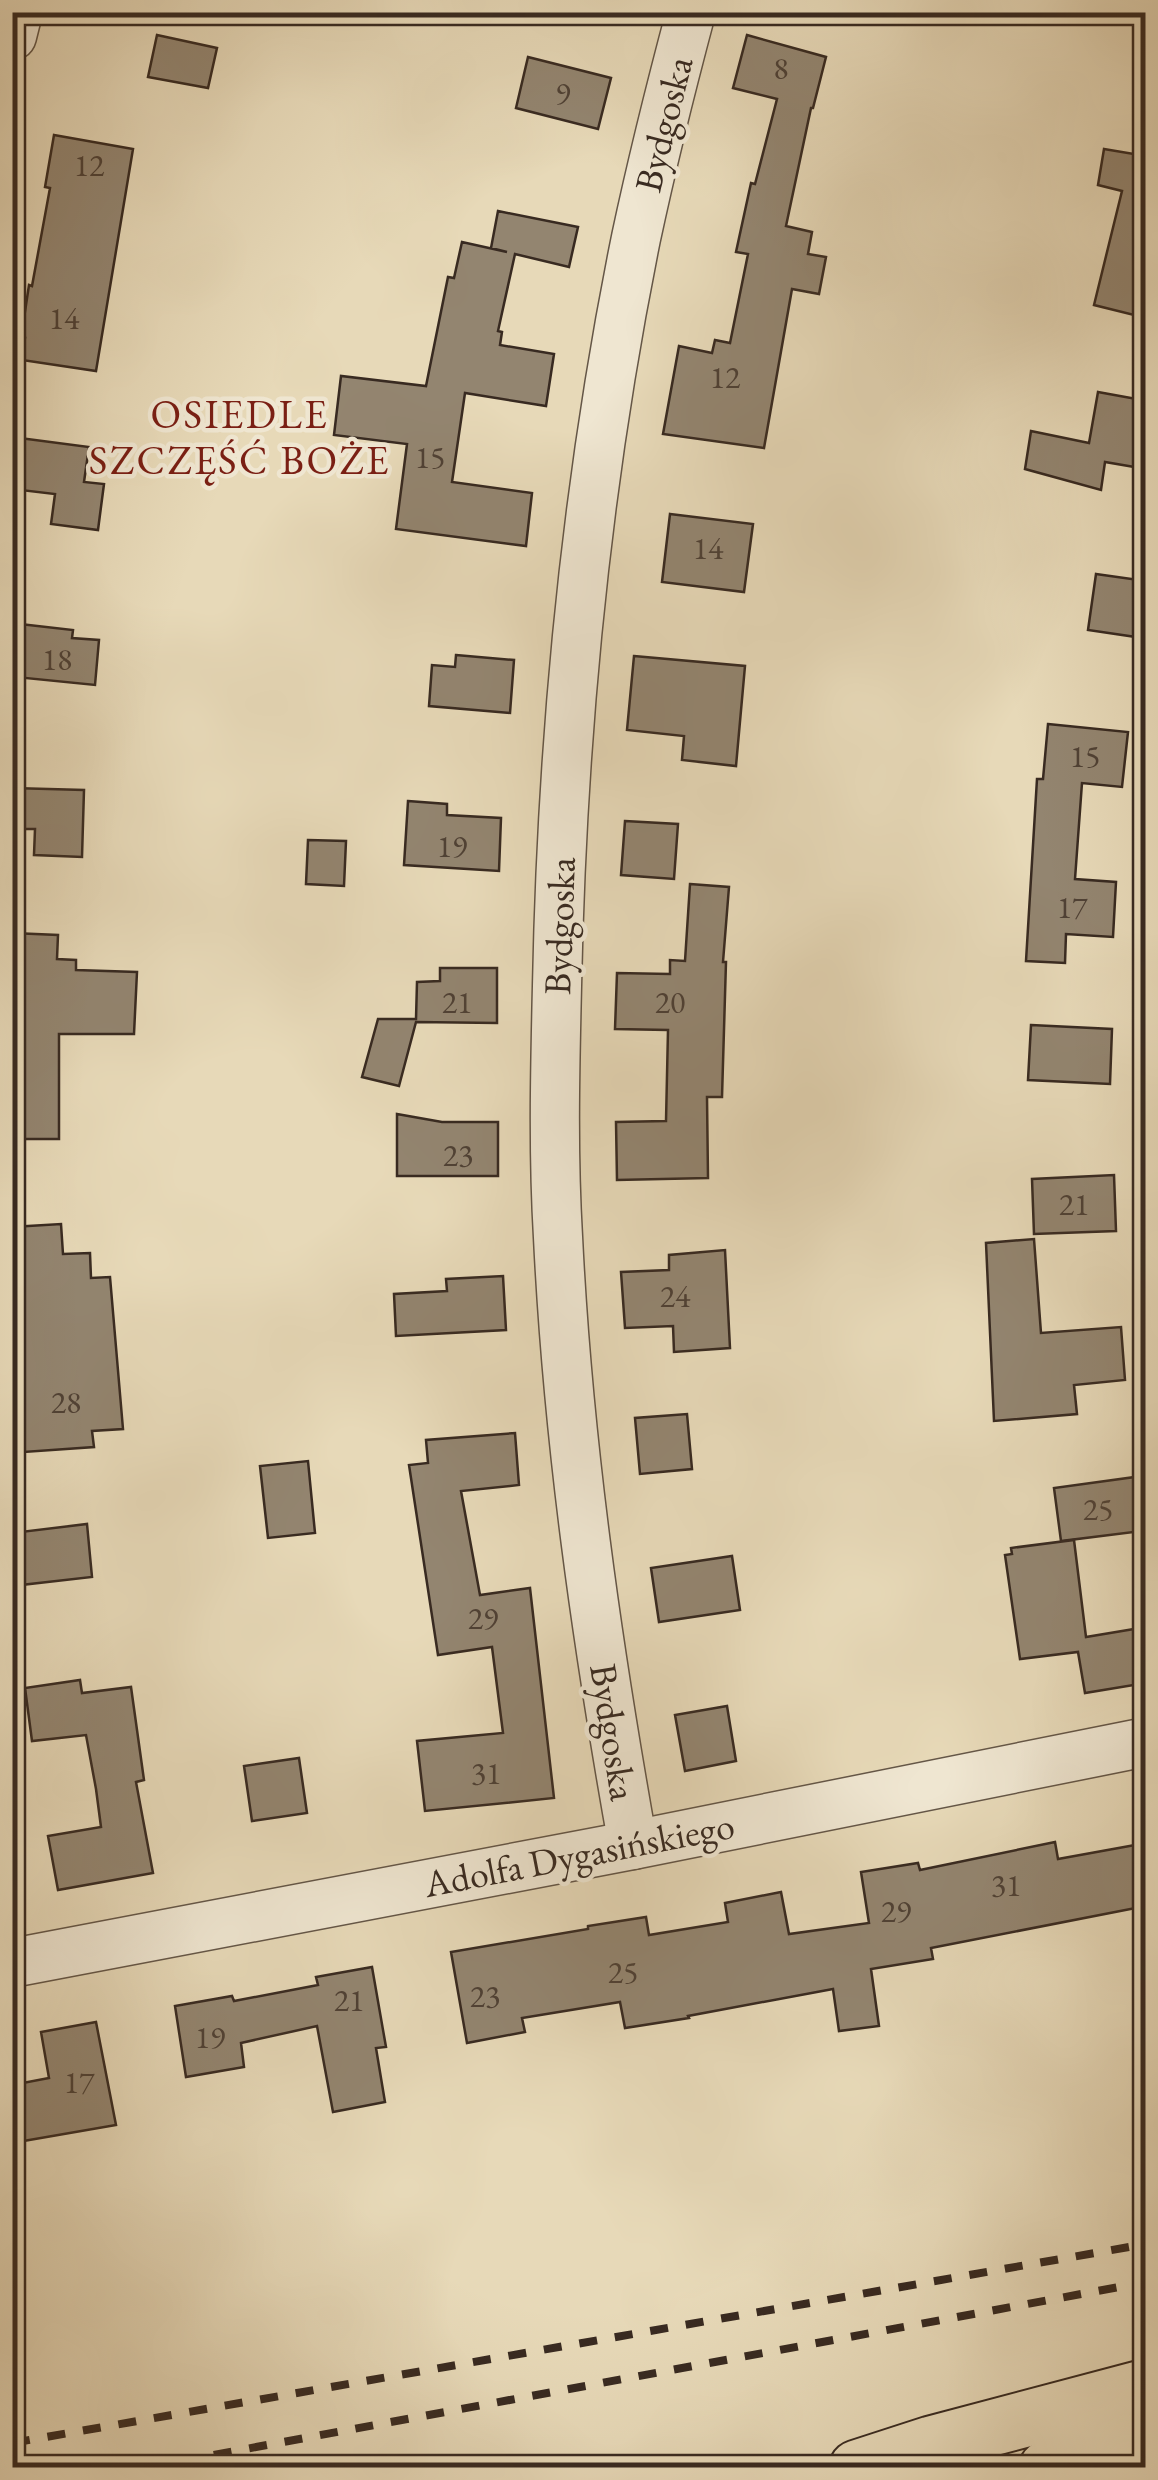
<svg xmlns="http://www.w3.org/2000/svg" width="1158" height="2480" viewBox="0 0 1158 2480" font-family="'EB Garamond',serif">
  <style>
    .building { fill: #938570; stroke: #382a21; stroke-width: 2.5 }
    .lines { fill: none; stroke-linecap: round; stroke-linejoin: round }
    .minor-casing { stroke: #645647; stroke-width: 51 }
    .major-casing { stroke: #382a21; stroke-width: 59 }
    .minor { stroke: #efe6d1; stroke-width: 48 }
    .major { stroke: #e7d9b8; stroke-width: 55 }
    .rail { stroke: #382a21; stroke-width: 8; stroke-dasharray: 18 18; stroke-linecap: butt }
    .labels { text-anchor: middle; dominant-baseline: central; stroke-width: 9; stroke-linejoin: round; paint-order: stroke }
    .number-label { font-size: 32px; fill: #4f4135 }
    .street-label { font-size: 38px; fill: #382a21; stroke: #efe6d1 }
    .neighbourhood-label { font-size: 40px; letter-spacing: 2.5px; fill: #7a1f14; stroke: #efe6d1 }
  </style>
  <rect width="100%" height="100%" fill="#e7d9b8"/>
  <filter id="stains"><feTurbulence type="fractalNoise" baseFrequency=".002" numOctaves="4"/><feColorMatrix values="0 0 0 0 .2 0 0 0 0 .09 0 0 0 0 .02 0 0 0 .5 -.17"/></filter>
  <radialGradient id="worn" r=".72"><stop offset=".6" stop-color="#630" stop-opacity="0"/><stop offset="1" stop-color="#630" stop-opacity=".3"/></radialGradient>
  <g class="building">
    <polygon points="157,35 217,48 208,88 148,77"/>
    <polygon points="747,35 826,57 813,108 811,108 786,226 812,232 808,254 826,257 819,294 792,289 764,448 663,434 679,346 712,353 715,340 730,343 748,254 736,252 751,183 755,184 777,99 733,88"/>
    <polygon points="528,57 611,78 598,129 516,108"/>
    <polygon points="54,135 133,149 96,371 22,360 25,338 21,338 29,285 32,286 50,188 45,187"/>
    <polygon points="1104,149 1146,156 1146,318 1094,305 1122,191 1098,185"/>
    <polygon points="498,211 578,227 569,267 515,254 498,331 502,332 500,345 554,354 546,406 465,393 452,482 532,493 526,546 396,529 407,444 334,435 341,376 426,386 448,277 454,278 462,242 507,252 491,248"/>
    <polygon points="1098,392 1142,400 1140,411 1146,413 1146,469 1105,462 1101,490 1025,469 1031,431 1089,443"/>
    <polygon points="12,437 89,447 84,482 104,484 98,530 51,524 55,494 12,489"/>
    <polygon points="670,514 753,524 744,592 662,582"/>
    <polygon points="1096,574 1146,581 1136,637 1088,630"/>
    <polygon points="20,624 73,630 72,638 99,640 95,685 15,677"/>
    <polygon points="456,655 514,660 510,713 429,706 432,665 455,667"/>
    <polygon points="634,656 745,666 736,766 682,760 684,736 627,730"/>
    <polygon points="1048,724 1128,732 1122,787 1082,783 1075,879 1116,882 1113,937 1066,934 1065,963 1026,961 1037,779 1043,779"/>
    <polygon points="12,788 84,790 82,857 34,855 35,829 12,829"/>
    <polygon points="408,801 447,804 447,815 501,818 499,871 404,865"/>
    <polygon points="625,821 678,824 674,879 621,875"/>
    <polygon points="308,840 346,841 344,886 306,884"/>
    <polygon points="690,884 729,887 723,962 726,962 722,1097 707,1097 708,1178 617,1180 616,1122 666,1121 668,1030 615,1029 617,973 670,974 670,960 685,961"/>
    <polygon points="12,933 58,935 57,959 76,960 76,970 137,972 134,1034 59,1034 59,1139 23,1139 23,1131 12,1131 12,1076 22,1076 21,977 12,977"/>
    <polygon points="440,968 497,968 497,1023 416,1022 399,1086 362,1077 378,1019 416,1019 417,982 440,981"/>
    <polygon points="1031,1025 1112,1029 1110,1084 1028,1080"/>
    <polygon points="397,1114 442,1122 498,1122 498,1176 397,1176"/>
    <polygon points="1114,1175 1116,1231 1034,1234 1032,1179"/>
    <polygon points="61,1224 63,1254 90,1253 91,1278 110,1277 123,1429 92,1431 94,1447 24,1452 22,1429 12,1429 12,1375 20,1374 12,1298 12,1227"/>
    <polygon points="1034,1239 1041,1333 1121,1327 1125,1380 1074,1385 1077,1414 994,1421 986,1243"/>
    <polygon points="725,1250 730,1348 674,1352 673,1326 625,1328 621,1272 669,1270 669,1255"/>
    <polygon points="503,1276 506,1330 396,1336 394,1294 447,1291 446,1279"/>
    <polygon points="687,1414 692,1469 640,1474 635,1418"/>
    <polygon points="515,1433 519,1485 461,1491 480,1595 530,1588 554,1798 425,1811 417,1741 503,1733 492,1647 438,1655 409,1465 428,1463 426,1440"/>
    <polygon points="308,1461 315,1533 268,1538 260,1466"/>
    <polygon points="1135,1477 1142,1531 1061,1541 1054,1488"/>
    <polygon points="87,1524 92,1577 12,1586 12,1533"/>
    <polygon points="1074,1540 1086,1637 1146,1627 1146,1683 1085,1693 1078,1652 1020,1659 1005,1555 1012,1554 1011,1548"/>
    <polygon points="732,1556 740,1610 659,1622 651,1568"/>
    <polygon points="80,1680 82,1693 131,1687 144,1780 136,1782 153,1873 58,1890 48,1836 101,1827 96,1789 86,1735 32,1741 25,1688"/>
    <polygon points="727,1706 736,1761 685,1771 675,1715"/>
    <polygon points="299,1758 307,1813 252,1821 244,1766"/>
    <polygon points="1055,1842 1058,1859 1146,1843 1146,1906 931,1948 933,1959 871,1969 879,2026 839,2031 833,1989 688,2016 689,2018 625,2028 620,2002 522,2018 525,2032 467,2043 451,1952 588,1929 588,1926 646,1917 649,1935 728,1922 725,1903 781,1892 789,1934 869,1923 861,1872 918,1863 920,1870"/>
    <polygon points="372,1967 386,2047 376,2048 385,2102 333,2112 317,2026 241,2043 244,2067 186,2077 175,2006 232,1996 234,2001 318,1985 316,1977"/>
    <polygon points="96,2022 116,2125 12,2143 12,2085 49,2078 41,2032"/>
  </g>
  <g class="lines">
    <g class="minor-casing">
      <g id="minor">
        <polyline points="12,36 18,12"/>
        <path d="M633,1845C597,1644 568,1442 558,1237C553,1153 555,1070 557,986C562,735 586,484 636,238C652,163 671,87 691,12"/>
        <polyline points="12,1963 633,1845 1146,1742"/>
      </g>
    </g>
    <g class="major-casing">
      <g id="major">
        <polyline points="857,2468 931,2444 1146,2387"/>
        <polyline points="1047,2468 1146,2438"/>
      </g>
    </g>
    <use href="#minor" class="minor"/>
    <use href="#major" class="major"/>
    <g class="rail">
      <polyline points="12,2443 1146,2244"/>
      <polyline points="143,2468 1146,2282"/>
    </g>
  </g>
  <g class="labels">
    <g class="number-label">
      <text x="781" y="68">8</text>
      <text x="563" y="93">9</text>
      <text x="89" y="165">12</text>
      <text x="64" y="318">14</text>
      <text x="725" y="377">12</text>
      <text x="430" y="457">15</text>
      <text x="708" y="548">14</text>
      <text x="57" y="659">18</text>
      <text x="1085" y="756">15</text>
      <text x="452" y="846">19</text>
      <text x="1072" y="907">17</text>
      <text x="457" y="1002">21</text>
      <text x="670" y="1002">20</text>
      <text x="458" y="1155">23</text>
      <text x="1074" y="1204">21</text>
      <text x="675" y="1296">24</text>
      <text x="66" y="1402">28</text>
      <text x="1098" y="1509">25</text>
      <text x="483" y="1618">29</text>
      <text x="486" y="1773">31</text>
      <text x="1006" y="1885">31</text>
      <text x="896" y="1911">29</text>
      <text x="623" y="1972">25</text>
      <text x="485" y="1996">23</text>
      <text x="349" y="2000">21</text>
      <text x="210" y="2037">19</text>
      <text x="79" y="2082">17</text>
    </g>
    <g class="street-label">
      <text transform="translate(663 124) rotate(-76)">Bydgoska</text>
      <text transform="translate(559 926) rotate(-88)">Bydgoska</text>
      <text transform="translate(614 1732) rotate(81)">Bydgoska</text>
      <text transform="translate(579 1854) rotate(-11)">Adolfa Dygasińskiego</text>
    </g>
    <g class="neighbourhood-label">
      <text x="240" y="414">OSIEDLE<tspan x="240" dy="46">SZCZĘŚĆ BOŻE</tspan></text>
    </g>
  </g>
  <rect width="1158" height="2480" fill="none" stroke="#e7d9b8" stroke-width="50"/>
  <rect x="15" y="15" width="1128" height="2450" fill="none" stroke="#382a21" stroke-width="5"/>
  <rect x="25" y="25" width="1108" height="2430" fill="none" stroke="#382a21" stroke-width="2.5"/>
  <rect width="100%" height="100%" filter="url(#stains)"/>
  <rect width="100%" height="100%" fill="url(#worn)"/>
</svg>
